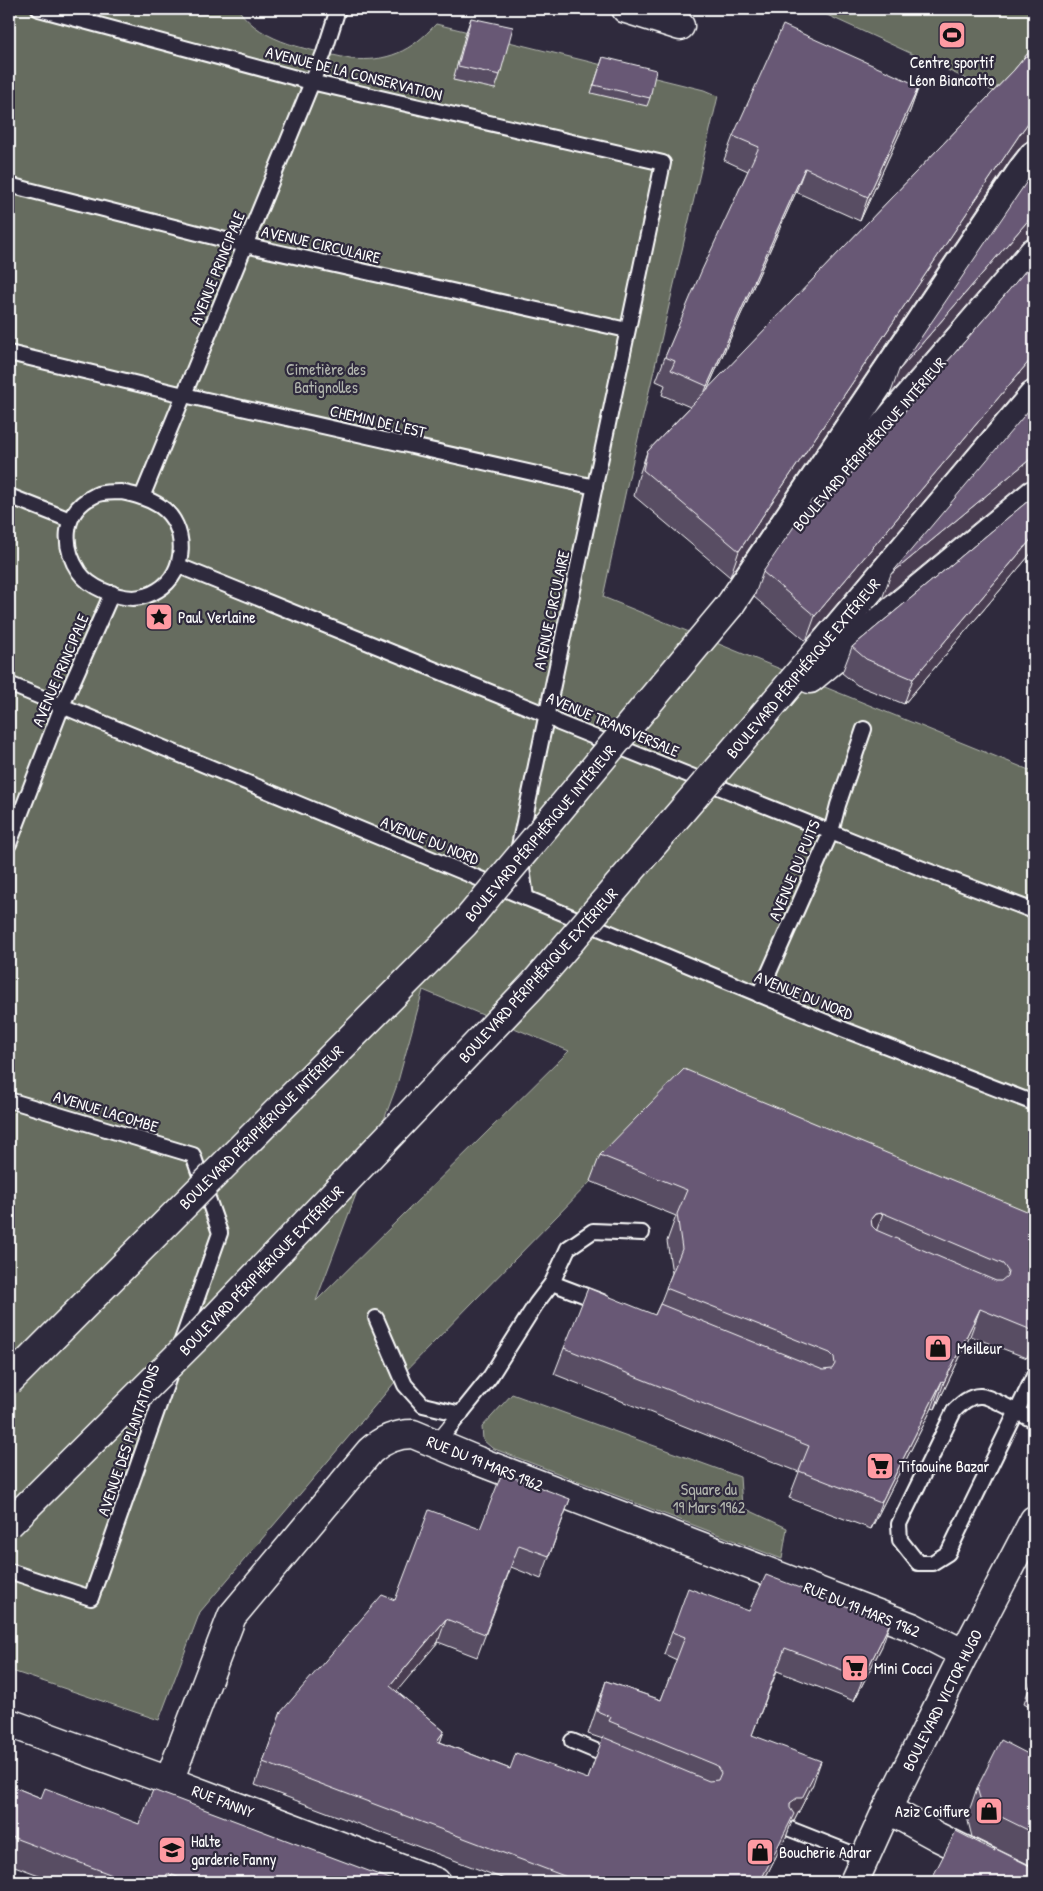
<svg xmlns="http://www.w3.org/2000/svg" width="1043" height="1891" viewBox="0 0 1043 1891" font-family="'Patrick Hand',sans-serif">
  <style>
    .green { fill: #666c5e; stroke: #b2b6ae; fill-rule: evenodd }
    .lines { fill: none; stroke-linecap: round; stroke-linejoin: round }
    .lane-casing { stroke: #fff; stroke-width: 18 }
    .street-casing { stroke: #fff; stroke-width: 31 }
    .secondary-casing { stroke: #fff; stroke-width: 31 }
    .highway-casing { stroke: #fff; stroke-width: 31 }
    .lane { stroke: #2f2a3d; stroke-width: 14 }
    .street { stroke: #2f2a3d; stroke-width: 28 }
    .secondary { stroke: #2f2a3d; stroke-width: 28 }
    .highway { stroke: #2f2a3d; stroke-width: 28 }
    .highway-bridge-casing { stroke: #fff; stroke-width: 31; stroke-linecap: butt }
    .highway-bridge { stroke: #2f2a3d; stroke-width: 28 }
    .wall { fill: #594d64; stroke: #fff }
    .shaded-wall { fill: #493e51; stroke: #fff }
    .building { fill: #685974; stroke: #fff; fill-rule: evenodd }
    .labels { text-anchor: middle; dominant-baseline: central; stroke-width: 4.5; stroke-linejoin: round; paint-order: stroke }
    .poi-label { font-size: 16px; fill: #fff; stroke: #2f2a3d; text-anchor: start }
    .street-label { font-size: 16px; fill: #fff; stroke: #2f2a3d }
    .park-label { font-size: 16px; fill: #b2b6ae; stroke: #2f2a3d }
  </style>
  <rect width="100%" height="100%" fill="#2f2a3d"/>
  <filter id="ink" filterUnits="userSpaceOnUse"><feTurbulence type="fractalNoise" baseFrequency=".02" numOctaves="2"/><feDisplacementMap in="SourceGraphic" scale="10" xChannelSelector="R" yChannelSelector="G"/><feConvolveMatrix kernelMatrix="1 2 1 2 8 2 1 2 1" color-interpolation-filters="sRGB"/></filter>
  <g filter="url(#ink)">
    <g class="green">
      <path d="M9,9H238C263,45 311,49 350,59C388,62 410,52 436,24L704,90L718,96L626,490L603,597L1034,772V1245L674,1096L395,1382L200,1612L159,1720L9,1670ZM423,990L569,1051L316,1301L397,1085Z"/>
      <polygon points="814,9 1034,9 1034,61 1004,96"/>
      <polygon points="512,1394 740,1477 742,1507 787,1528 782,1559 492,1448 483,1440 482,1427"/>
    </g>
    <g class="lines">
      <g class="lane-casing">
        <g id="lane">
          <polyline points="39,9 311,82 663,163 519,846 526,898"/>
          <polyline points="9,185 245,245 627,330"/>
          <polyline points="9,353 184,395 595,487"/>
          <path d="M121,492C135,495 148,498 160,506C189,526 187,573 158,590C152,594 141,598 133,598C115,597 90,588 79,572C63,548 62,516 88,499C91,498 95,495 98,494C105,492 114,492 121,492Z"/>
          <polyline points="9,496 70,520"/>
          <polyline points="142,497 324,53 338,9"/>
          <polyline points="179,566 547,715 559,723 923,869 1034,911"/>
          <polyline points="9,684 845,1030 1034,1103"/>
          <polyline points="9,844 62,706 112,593"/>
          <polyline points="759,995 831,832 838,805 864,729"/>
          <polyline points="9,1100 193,1155 220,1233 180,1346"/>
          <polyline points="552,1283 568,1248 593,1231 642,1233"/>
          <polyline points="376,1318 405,1385 423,1405 461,1414"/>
          <path d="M1034,1376L948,1553L932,1563H918L900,1540L899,1524L954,1411C961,1404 970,1395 981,1396C989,1396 1025,1416 1034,1421"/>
          <polyline points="436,1444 490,1377 536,1304 552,1283 602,1302"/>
          <polyline points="9,1571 91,1598 171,1371"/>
          <polyline points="572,1741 615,1759"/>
          <polyline points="790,1829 866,1859"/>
        </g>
      </g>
      <g class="street-casing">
        <g id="street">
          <polyline points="626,9 680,26"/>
          <polyline points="9,1723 169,1781 436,1882"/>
          <path d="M169,1781L232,1616L370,1451C382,1440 396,1434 413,1434L478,1461L912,1627L964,1654"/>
          <polyline points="887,1809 938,1837 1029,1882"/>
        </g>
      </g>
      <g class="secondary-casing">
        <polyline id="secondary" points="854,1882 887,1809 964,1654 1034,1520"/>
      </g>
      <g class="highway-casing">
        <g id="highway">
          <polyline points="810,512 1034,252"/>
          <polyline points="730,605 1024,168 1034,155"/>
          <polyline points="810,679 1034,494"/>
          <polyline points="757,723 1034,395"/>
        </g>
      </g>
      <use href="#lane" class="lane"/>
      <use href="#street" class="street"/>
      <use href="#secondary" class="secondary"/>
      <use href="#highway" class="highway"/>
      <g class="highway-bridge-casing">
        <g id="highway-bridge">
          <polyline points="9,1381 464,924 730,605"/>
          <polyline points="9,1524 204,1330 533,985 757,723"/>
        </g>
      </g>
      <use href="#highway-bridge" class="highway-bridge"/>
    </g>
    <g class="wall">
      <polygon points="471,18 500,75 495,89 453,80 466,32"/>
      <polygon points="1034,46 1034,140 1029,140 1022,145 1011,159 730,577 634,496 638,478 647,452 690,407 662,395 665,385 656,381 665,357 748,171 724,160 733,136 919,86 910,111 860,221 796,192 707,390 1014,70"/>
      <polygon points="603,57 650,98 647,106 591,93"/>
      <polygon points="1034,261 1034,380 1029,380 1022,385 806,641 754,597 763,572 817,502 824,501 831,497"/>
      <polygon points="1034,496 1034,550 904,704 857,685 842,673 852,647"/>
      <polygon points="600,1155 1034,1214 1034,1343 1027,1358 970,1336 935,1409 932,1408 871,1529 789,1498 799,1472 554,1374 564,1348 655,1315 660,1304 672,1273 667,1241 676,1216 590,1181"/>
      <polygon points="570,1499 541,1579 511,1567 477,1657 438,1642 396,1691 444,1731 440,1742 510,1769 588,1779 603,1739 588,1734 606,1681 661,1700 677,1660 664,1654 672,1632 749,1611 882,1646 854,1701 777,1671 752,1735 813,1784 794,1821 792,1821 786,1837 763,1882 512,1882 255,1785 281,1712 395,1600 480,1529"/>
      <polygon points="1034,1675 1034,1709 1024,1703"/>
      <polygon points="1034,1757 1034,1867 972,1837 967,1817 977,1788"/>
      <polygon points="9,1785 41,1798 139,1824 398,1882 58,1882 9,1864"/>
    </g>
    <g class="shaded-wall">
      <polygon points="919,86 910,111 860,221 868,197"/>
      <polygon points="1034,117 1034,140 1029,140 1022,145 1011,159 730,577 739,551 1020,134 1031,119"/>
      <polygon points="805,168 796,192 698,410 707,386"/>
      <polygon points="1034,214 1034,237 1029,237 1023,241 890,395 899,370 1032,216"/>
      <polygon points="1034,357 1034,380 1029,380 1022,385 806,641 815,616 1031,359"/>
      <polygon points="1034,456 1034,479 1032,479 1024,482 882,599 891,574"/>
      <polygon points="1034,536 1034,550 904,704 913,679"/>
      <polygon points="883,1213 873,1240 871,1219 875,1214"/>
      <polygon points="980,1309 970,1336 935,1409 944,1382"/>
      <polygon points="1034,1337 1034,1343 1027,1358"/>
      <polygon points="942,1381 932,1408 871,1529 881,1503"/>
      <polygon points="446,1619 438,1642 382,1709 390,1686"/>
      <polygon points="890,1623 882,1646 854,1701 863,1678"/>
      <polygon points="444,1731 436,1754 437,1741"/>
      <polygon points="821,1761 813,1784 794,1821 792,1821 786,1837 763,1882 760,1882 788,1820 790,1803"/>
      <polygon points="167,1874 172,1875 169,1882 164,1882"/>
    </g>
    <g class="building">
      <polygon points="471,18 513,27 500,75 458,66"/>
      <polygon points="783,25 919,86 868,197 805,168 707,386 671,370 675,361 665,357 701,272 759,147 733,136"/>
      <polygon points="1034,46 1034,117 1031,119 1020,134 739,551 643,470 647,452 1014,70"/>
      <polygon points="603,57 656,70 650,98 594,85"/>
      <polygon points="1034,171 1034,214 1032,216 899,370"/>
      <polygon points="1034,261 1034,357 1031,359 815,616 763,572 812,500 817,502 824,501 831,497"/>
      <polygon points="1034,404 1034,456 891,574"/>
      <polygon points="1034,496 1034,536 913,679 866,659 852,647"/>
      <path d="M684,1069L1034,1214V1331L980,1309L944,1382L942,1381L881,1503L799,1471L809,1446L564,1348L588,1288L655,1315L660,1304L823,1370L832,1369L835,1364L834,1357L830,1353L666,1288L682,1249L677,1214L687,1190L600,1155ZM883,1213L1003,1264L1008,1271L1007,1276L1001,1281H996L876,1230L872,1226L871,1219L875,1214Z"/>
      <polygon points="502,1473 570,1499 549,1556 519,1545 485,1634 446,1619 390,1686 444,1731 437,1741 510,1769 516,1753 588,1779 603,1737 709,1781 718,1780 721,1773 716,1765 609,1721 611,1717 597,1711 606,1681 661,1700 685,1637 672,1632 688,1588 749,1611 766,1575 890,1623 863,1678 785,1648 752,1735 821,1761 802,1798 797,1798 790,1803 790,1808 794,1814 760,1882 580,1882 263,1762 281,1712 382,1595 395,1600 429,1510 480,1529"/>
      <polygon points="1001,1740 1034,1757 1034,1833 983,1808 977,1788"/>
      <polygon points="9,1785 41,1798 45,1788 139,1824 153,1790 398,1882 190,1882 172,1875 167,1874 164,1882 131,1882 9,1836"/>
      <polygon points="956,1831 995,1851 994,1848 1034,1868 1034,1882 930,1882"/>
    </g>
  </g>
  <defs>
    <g id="stadium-square" transform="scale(1.4375)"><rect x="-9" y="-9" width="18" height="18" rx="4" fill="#ff9aa2" stroke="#2f2a3d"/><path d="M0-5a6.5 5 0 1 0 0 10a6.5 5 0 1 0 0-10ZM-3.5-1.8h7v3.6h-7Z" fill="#111"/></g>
    <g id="sight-square" transform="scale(1.4375)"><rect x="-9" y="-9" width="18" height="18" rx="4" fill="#ff9aa2" stroke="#2f2a3d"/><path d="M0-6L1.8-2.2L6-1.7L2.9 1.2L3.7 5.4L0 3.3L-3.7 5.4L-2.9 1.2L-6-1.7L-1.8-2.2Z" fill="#111"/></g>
    <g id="shop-square" transform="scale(1.4375)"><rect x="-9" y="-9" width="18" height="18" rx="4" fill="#ff9aa2" stroke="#2f2a3d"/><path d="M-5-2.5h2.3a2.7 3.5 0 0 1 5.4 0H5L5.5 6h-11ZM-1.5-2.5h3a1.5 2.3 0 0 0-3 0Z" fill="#111"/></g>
    <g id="supermarket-square" transform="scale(1.4375)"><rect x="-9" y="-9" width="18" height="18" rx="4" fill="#ff9aa2" stroke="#2f2a3d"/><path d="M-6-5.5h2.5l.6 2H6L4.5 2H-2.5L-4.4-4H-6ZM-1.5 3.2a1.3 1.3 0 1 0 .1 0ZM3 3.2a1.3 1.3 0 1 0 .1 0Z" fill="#111"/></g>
    <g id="school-square" transform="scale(1.4375)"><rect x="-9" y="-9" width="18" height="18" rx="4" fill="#ff9aa2" stroke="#2f2a3d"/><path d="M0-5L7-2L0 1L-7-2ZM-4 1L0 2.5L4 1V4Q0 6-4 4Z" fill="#111"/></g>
  </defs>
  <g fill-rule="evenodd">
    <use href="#stadium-square" x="952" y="35"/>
    <use href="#sight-square" x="159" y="617"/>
    <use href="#shop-square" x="938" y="1348"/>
    <use href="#supermarket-square" x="880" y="1466"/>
    <use href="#supermarket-square" x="855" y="1668"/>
    <use href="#shop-square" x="989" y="1811"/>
    <use href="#school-square" x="172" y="1850"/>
    <use href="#shop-square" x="760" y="1852"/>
  </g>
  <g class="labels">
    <g class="poi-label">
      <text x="952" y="62" text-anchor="middle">Centre sportif<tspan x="952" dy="18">Léon Biancotto</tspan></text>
      <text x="178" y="617">Paul Verlaine</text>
      <text x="957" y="1348">Meilleur</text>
      <text x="899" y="1466">Tifaouine Bazar</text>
      <text x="874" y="1668">Mini Cocci</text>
      <text x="970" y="1811" text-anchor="end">Aziz Coiffure</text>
      <text x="191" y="1841">Halte<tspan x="191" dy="18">garderie Fanny</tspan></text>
      <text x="779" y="1852">Boucherie Adrar</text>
    </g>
    <g class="street-label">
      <text transform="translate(354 73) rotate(14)">AVENUE DE LA CONSERVATION</text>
      <text transform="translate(321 244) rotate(13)">AVENUE CIRCULAIRE</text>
      <text transform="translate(217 268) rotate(-68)">AVENUE PRINCIPALE</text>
      <text transform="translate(378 421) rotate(13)">CHEMIN DE L'EST</text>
      <text transform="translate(869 444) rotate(-49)">BOULEVARD PÉRIPHÉRIQUE INTÉRIEUR</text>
      <text transform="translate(551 610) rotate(-78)">AVENUE CIRCULAIRE</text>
      <text transform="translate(803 668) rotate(-50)">BOULEVARD PÉRIPHÉRIQUE EXTÉRIEUR</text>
      <text transform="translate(60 670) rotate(-67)">AVENUE PRINCIPALE</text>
      <text transform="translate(613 724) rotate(23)">AVENUE TRANSVERSALE</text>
      <text transform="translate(540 833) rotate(-50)">BOULEVARD PÉRIPHÉRIQUE INTÉRIEUR</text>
      <text transform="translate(430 840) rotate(22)">AVENUE DU NORD</text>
      <text transform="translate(794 870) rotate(-67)">AVENUE DU PUITS</text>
      <text transform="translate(538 975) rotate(-48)">BOULEVARD PÉRIPHÉRIQUE EXTÉRIEUR</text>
      <text transform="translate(804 995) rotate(22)">AVENUE DU NORD</text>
      <text transform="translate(106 1111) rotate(17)">AVENUE LACOMBE</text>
      <text transform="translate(261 1127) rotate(-45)">BOULEVARD PÉRIPHÉRIQUE INTÉRIEUR</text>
      <text transform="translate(261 1270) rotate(-46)">BOULEVARD PÉRIPHÉRIQUE EXTÉRIEUR</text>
      <text transform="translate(128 1440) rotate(-71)">AVENUE DES PLANTATIONS</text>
      <text transform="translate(485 1463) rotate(22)">RUE DU 19 MARS 1962</text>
      <text transform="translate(862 1609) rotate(22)">RUE DU 19 MARS 1962</text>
      <text transform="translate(942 1700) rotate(-63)">BOULEVARD VICTOR HUGO</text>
      <text transform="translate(223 1801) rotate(21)">RUE FANNY</text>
    </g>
    <g class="park-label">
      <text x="326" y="369">Cimetière des<tspan x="326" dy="18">Batignolles</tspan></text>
      <text x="709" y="1489">Square du<tspan x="709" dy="18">19 Mars 1962</tspan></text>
    </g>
  </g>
  <rect width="1043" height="1891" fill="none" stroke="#2f2a3d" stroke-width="30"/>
  <rect x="15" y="15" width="1013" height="1861" fill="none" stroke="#fff" stroke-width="2" filter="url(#ink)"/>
</svg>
